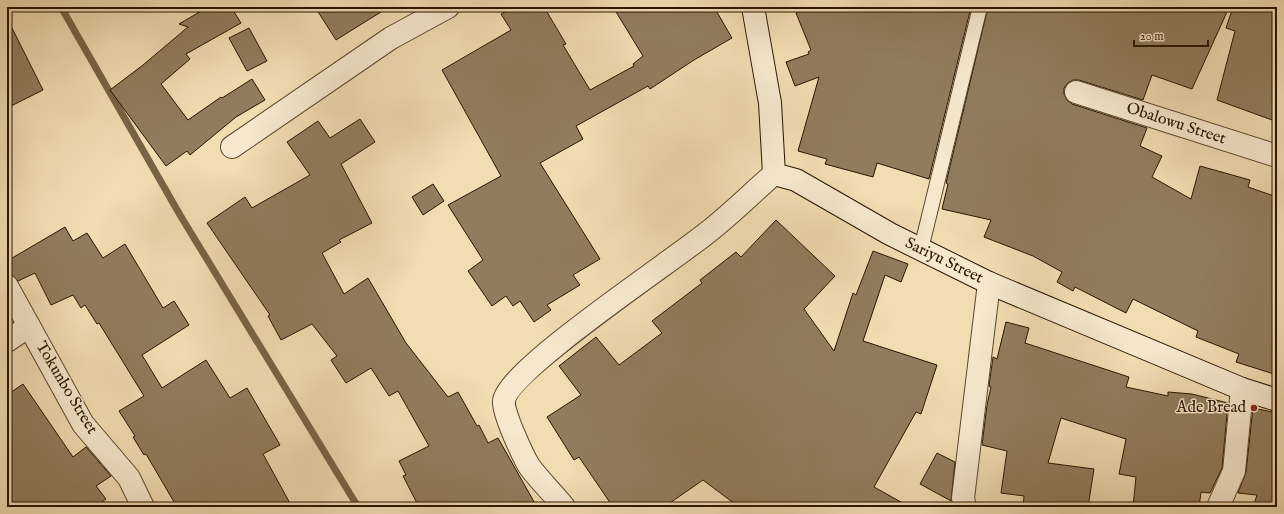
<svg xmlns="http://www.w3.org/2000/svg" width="1284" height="514" viewBox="0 0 1284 514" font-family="'IM FELL English',serif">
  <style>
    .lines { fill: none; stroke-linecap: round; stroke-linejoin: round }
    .stream { stroke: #786446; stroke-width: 7 }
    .building { fill: #917c5d; stroke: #281500 }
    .lane-casing { stroke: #5a472c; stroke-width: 16 }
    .street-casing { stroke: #5a472c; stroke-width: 24 }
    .secondary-casing { stroke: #281500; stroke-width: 24 }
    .lane { stroke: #f7e8cd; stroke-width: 14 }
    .street { stroke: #f7e8cd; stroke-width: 22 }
    .secondary { stroke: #f7e8cd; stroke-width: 22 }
    .poi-dot { fill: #8f2418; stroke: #f7e8cd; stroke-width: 1.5 }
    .labels { text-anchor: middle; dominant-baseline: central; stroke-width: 3; stroke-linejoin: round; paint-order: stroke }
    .street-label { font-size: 16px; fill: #281500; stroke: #f7e8cd }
    .poi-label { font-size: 16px; fill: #281500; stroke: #f7e8cd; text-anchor: end }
  </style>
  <rect width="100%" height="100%" fill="#f2dcb2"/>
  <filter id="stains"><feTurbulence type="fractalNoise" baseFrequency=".005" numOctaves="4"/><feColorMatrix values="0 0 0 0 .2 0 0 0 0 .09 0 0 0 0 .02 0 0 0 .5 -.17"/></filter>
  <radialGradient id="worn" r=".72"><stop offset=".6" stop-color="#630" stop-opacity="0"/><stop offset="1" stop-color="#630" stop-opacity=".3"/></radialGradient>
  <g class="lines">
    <polyline class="stream" points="61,7 180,215 358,507"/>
  </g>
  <g class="building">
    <polygon points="208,7 231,7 241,23 186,54 190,59 161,84 188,120 221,97 222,98 252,79 265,100 236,117 190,155 187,151 166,166 110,90 143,65 188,27 179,24"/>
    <polygon points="315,7 389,7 336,40"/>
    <polygon points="514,7 544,7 566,44 563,45 590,90 634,66 633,64 643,56 613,7 714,7 732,38 694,60 650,89 648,86 576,126 583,139 540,163 600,259 573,275 580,285 547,305 551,310 534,322 520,301 513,306 506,296 492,306 468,271 483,260 448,205 501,176 442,70 511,30 501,14"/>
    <polygon points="810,7 971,7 929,179 877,163 873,177 825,164 827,159 798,151 819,77 795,86 786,62 809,54 808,52 811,50 796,13"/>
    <polygon points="988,7 1214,7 1227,12 1192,89 1152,75 1143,100 1079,80 1073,80 1068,83 1064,88 1064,94 1067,100 1072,104 1147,128 1140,146 1162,156 1152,177 1191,199 1200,166 1250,180 1248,187 1277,197 1277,375 1236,362 1239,354 1196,337 1198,331 1133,299 1126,313 1075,287 1073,291 1057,282 1062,272 1033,256 984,237 991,220 942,209 948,184 946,183"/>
    <polygon points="1233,7 1277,7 1277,104 1272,120 1217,100 1235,31 1226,28"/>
    <polygon points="7,18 43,90 7,108"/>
    <polygon points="249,28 267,61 247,71 229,38"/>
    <polygon points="360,119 375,142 341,164 372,223 339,240 341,242 322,253 344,294 368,278 406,343 448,397 458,392 477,426 479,425 488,443 498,438 537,507 419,507 403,476 406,475 399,461 429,446 398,391 389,396 371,368 346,383 331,360 337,356 312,324 281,340 268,316 270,315 207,223 245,197 252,208 310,175 287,142 318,121 330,138"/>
    <polygon points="433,184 444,201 423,215 412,197"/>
    <polygon points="776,220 835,276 804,309 834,351 853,293 856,295 873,251 908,264 901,282 885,275 863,341 937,365 921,414 916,412 874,487 910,507 739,507 703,480 664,507 613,507 579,457 574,460 547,417 581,395 559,366 596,337 619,365 662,333 652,321 702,283 700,280 736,252 741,257"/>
    <polygon points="65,227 73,241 87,233 103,258 125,244 163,308 174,301 189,325 142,355 162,388 206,360 230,398 247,388 280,445 263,454 292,507 177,507 146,454 144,455 133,437 135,436 119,411 144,396 99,323 97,324 85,305 81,308 73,295 51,305 35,273 18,281 10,274 7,266 7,261"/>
    <polygon points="1006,322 1029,328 1025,343 1129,377 1126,387 1168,396 1168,392 1192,394 1228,403 1222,468 1210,493 1201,492 1199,507 1133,507 1136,477 1119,474 1126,439 1061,418 1048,463 1094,469 1088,507 1023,507 1024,496 1001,493 1007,451 982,445 987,405 991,387 989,386 993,357 997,359"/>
    <polygon points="23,384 73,457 86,447 111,476 96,486 106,499 95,507 7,507 7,395"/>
    <polygon points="1253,408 1277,413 1277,507 1253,507 1257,495 1238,493 1246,472"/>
    <polygon points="937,453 955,462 951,501 920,484"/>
  </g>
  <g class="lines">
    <g class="lane-casing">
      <polyline id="lane" points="921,249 980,7"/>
    </g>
    <g class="street-casing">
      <g id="street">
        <polyline points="1076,92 1277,156"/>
        <polyline points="232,147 391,38 448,7"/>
        <polyline points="7,286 83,424 129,478 143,507"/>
        <polyline points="7,341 29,326"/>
        <path d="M564,507C553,493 539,480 529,466C523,456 502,411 504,401C507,370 677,258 708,232C731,214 752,193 774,174"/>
        <polyline points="965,507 963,498 989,283"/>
        <polyline points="1218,507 1234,471 1242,389"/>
      </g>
    </g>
    <g class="secondary-casing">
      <polyline id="secondary" points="753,7 770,103 774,174 796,180 890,234 989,283 1242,389 1277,400"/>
    </g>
    <use href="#lane" class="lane"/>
    <use href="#street" class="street"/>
    <use href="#secondary" class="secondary"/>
  </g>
  <circle class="poi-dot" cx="1254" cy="408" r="4"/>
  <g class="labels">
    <g class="street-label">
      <text transform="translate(1176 124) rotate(18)">Obalowu Street</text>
      <text transform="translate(944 261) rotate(26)">Sariyu Street</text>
      <text transform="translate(66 388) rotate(59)">Tokunbo Street</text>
    </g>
    <g class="poi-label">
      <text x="1246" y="408">Ade Bread</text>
    </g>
  </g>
  <rect width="1284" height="514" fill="none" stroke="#f2dcb2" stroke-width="24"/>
  <rect x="8" y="8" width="1268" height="498" fill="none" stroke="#281500" stroke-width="2"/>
  <rect x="12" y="12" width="1260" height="490" fill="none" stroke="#281500"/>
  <path d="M1134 40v6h74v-6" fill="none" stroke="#281500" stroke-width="2"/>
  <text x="1140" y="40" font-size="12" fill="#281500" stroke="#f7e8cd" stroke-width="3" paint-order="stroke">20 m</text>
  <rect width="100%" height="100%" filter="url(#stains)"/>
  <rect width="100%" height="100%" fill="url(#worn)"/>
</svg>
